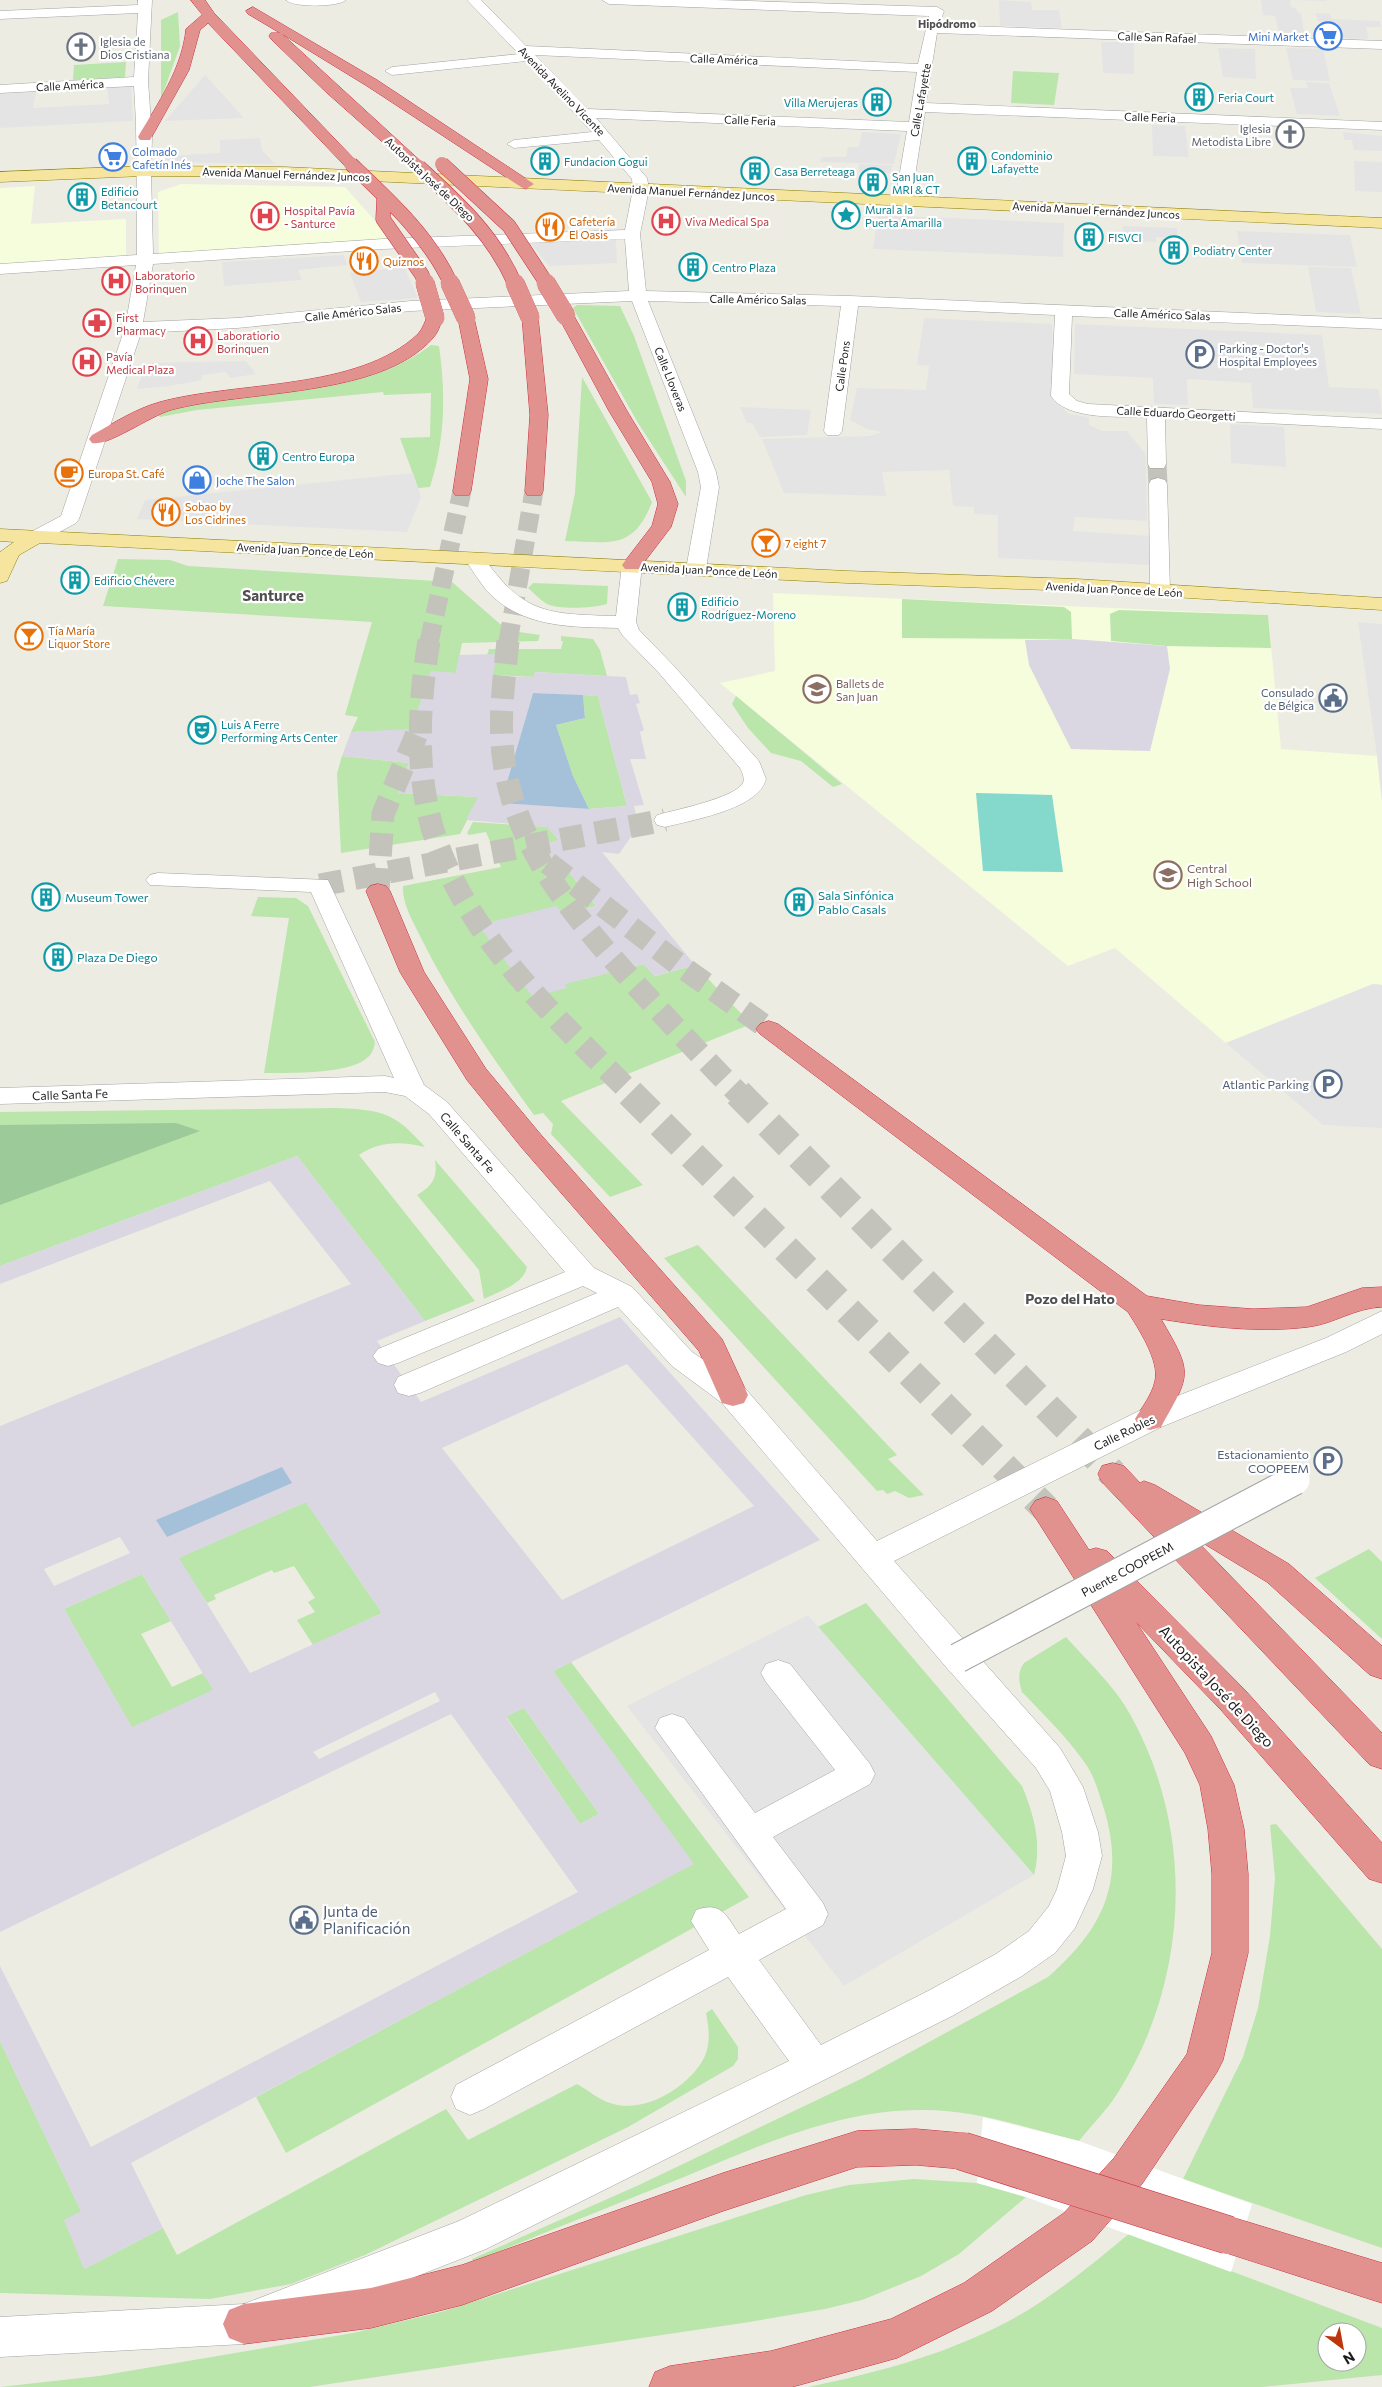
<svg xmlns="http://www.w3.org/2000/svg" width="1382" height="2387" viewBox="0 0 1382 2387" font-family="Commissioner,sans-serif">
  <style>
    .education { fill: #f5fddc }
    .grass { fill: #bae5ab; fill-rule: evenodd }
    .forest { fill: #9cca99 }
    .pitch { fill: #84d8cc }
    .parking { fill: #e4e4e4 }
    .plaza { fill: #dad7e3; fill-rule: evenodd }
    .water { fill: #a5c1d9 }
    .pier { fill: #fff }
    .lines { fill: none; stroke-linecap: round; stroke-linejoin: round }
    .minor-tunnel-far1 { stroke: #c3c2bb; stroke-width: 19; stroke-dasharray: 19 9; stroke-linecap: butt }
    .minor-tunnel { stroke: #c3c2bb; stroke-width: 23; stroke-dasharray: 23 12; stroke-linecap: butt }
    .highway-tunnel-far2 { stroke: #c3c2bb; stroke-width: 19; stroke-dasharray: 19 9; stroke-linecap: butt }
    .highway-tunnel-far1 { stroke: #c3c2bb; stroke-width: 23; stroke-dasharray: 23 12; stroke-linecap: butt }
    .highway-tunnel { stroke: #c3c2bb; stroke-width: 29; stroke-dasharray: 29 15; stroke-linecap: butt }
    .minor-casing { stroke: #a3a3a3; stroke-width: 1 }
    .major-casing { stroke: #8c8008; stroke-width: 1 }
    .highway-casing { stroke: #cd2e3e; stroke-width: 1 }
    .minor { fill: #fff; fill-rule: evenodd }
    .major { fill: #f6e59f; fill-rule: evenodd }
    .highway { fill: #e1928e; fill-rule: evenodd }
    .minor-bridge-casing { stroke: #a3a3a3; stroke-width: 31; stroke-linecap: butt }
    .highway-bridge-far2-casing { stroke: #cd2e3e; stroke-width: 15; stroke-linecap: butt }
    .highway-bridge-far1-casing { stroke: #cd2e3e; stroke-width: 19; stroke-linecap: butt }
    .highway-bridge-casing { stroke: #cd2e3e; stroke-width: 39; stroke-linecap: butt }
    .minor-bridge { stroke: #fff; stroke-width: 29 }
    .highway-bridge-far2 { stroke: #e1928e; stroke-width: 14 }
    .highway-bridge-far1 { stroke: #e1928e; stroke-width: 19 }
    .highway-bridge { stroke: #e1928e; stroke-width: 38 }
    .labels { text-anchor: middle; dominant-baseline: central; stroke-width: 4.5; stroke-linejoin: round; paint-order: stroke }
    .far-neighbourhood-label { font-size: 11px; font-weight: bold; fill: #4f4f4f; stroke: #fff }
    .far-shop-label { font-size: 11px; fill: #366cbe; stroke: #fff; text-anchor: start }
    .far-street-label { font-size: 11px; fill: #1c1c1c; stroke: #fff }
    .far-worship-label { font-size: 11px; fill: #5b616d; stroke: #fff; text-anchor: start }
    .far-culture-label { font-size: 11px; fill: #0d838f; stroke: #fff; text-anchor: start }
    .far-health-label { font-size: 11px; fill: #be3a42; stroke: #fff; text-anchor: start }
    .far-food-label { font-size: 11px; fill: #c56008; stroke: #fff; text-anchor: start }
    .far-service-label { font-size: 11px; fill: #4e5e75; stroke: #fff; text-anchor: start }
    .far-education-label { font-size: 11px; fill: #785e54; stroke: #fff; text-anchor: start }
    .education-label { font-size: 12px; fill: #785e54; stroke: #fff; text-anchor: start }
    .culture-label { font-size: 12px; fill: #0d838f; stroke: #fff; text-anchor: start }
    .service-label { font-size: 12px; fill: #4e5e75; stroke: #fff; text-anchor: end }
    .street-label { font-size: 12px; fill: #1c1c1c; stroke: #fff }
    .neighbourhood-label { font-size: 14px; font-weight: bold; fill: #4f4f4f; stroke: #fff }
    .far-district-label { font-size: 15px; font-weight: bold; fill: #4f4f4f; stroke: #fff }
    .near-street-label { font-size: 15px; fill: #1c1c1c; stroke: #fff }
    .near-service-label { font-size: 15px; fill: #4e5e75; stroke: #fff; text-anchor: start }
  </style>
  <rect width="100%" height="100%" fill="#edece3"/>
  <g class="education">
    <polygon points="181,184 345,187 392,240 159,257 158,192"/>
    <polygon points="35,186 31,224 126,219 126,258 0,266 0,188"/>
    <polygon points="773,593 1268,615 1281,749 1377,756 1382,801 1382,985 1373,984 1226,1043 1115,948 1068,966 720,683 775,671"/>
  </g>
  <g class="grass">
    <polygon points="178,12 180,46 161,99 161,20"/>
    <polygon points="126,62 125,77 73,80 74,65"/>
    <polygon points="1013,71 1059,73 1054,105 1011,103"/>
    <polygon points="577,305 620,306 634,336 686,481 686,497 638,423 573,308"/>
    <path d="M431,345L439,346C446,395 445,440 430,487L418,488L400,438L430,437L431,393L384,395L383,392L197,410L160,417L158,414C245,387 355,403 431,345Z"/>
    <path d="M582,377L652,502C633,551 610,542 565,541L575,493Z"/>
    <polygon points="118,559 170,560 188,566 452,582 500,624 519,632 540,635 538,641 462,643 456,673 431,672 411,730 351,732 358,717 345,715 372,622 103,606"/>
    <path d="M533,583L608,586L607,604C593,608 560,610 547,604C540,600 534,593 528,588Z"/>
    <polygon points="902,599 1064,607 1071,612 1072,639 902,638"/>
    <polygon points="1119,610 1268,615 1271,648 1167,646 1111,641 1110,614"/>
    <polygon points="561,636 593,639 600,650 607,676 535,672 534,677 493,675 487,655 489,649 561,649 563,641 561,641"/>
    <polygon points="583,695 598,696 627,806 589,809 573,776 556,725 585,718"/>
    <polygon points="736,696 842,784 833,787 801,761 771,753 748,728 732,704"/>
    <polygon points="342,756 409,763 398,793 479,797 460,834 341,853 337,774"/>
    <path d="M473,822L548,827L559,840L539,846L559,860L596,906L563,914L478,925L566,988L564,984L643,964L655,976L695,965L751,1024L561,1101L643,1185L610,1197L551,1134L553,1124L543,1113L534,1115C493,1058 453,1002 422,940C414,923 402,905 403,886L501,867L486,832L469,835L467,833Z"/>
    <path d="M258,897L296,898L308,906L375,1042C374,1050 371,1056 363,1061C341,1074 290,1073 264,1073L289,918L251,916Z"/>
    <path d="M338,1108C383,1110 395,1113 425,1147C401,1141 379,1141 359,1155L475,1301L425,1321L297,1156L0,1266V1112Z"/>
    <path d="M435,1160L527,1267C524,1284 498,1292 484,1299L479,1270L417,1195C432,1186 438,1178 435,1160Z"/>
    <polygon points="698,1245 897,1455 888,1459 924,1495 909,1498 895,1491 887,1494 883,1490 877,1491 664,1258"/>
    <polygon points="306,1502 382,1613 313,1645 297,1620 315,1612 308,1602 315,1598 294,1566 274,1573 272,1570 214,1595 216,1599 207,1603 178,1558"/>
    <polygon points="1369,1549 1382,1562 1382,1639 1315,1578"/>
    <polygon points="142,1574 171,1621 141,1634 172,1687 203,1673 214,1690 132,1728 64,1609"/>
    <path d="M866,1603L1022,1786C1034,1815 1042,1844 1034,1875L818,1627Z"/>
    <path d="M1066,1637C1088,1662 1115,1686 1131,1716C1197,1835 1189,1987 1113,2100C1103,2114 1090,2127 1079,2141C1027,2128 974,2109 920,2110C837,2110 759,2146 684,2177C614,2205 544,2233 473,2262L472,2259L639,2185L863,2078L1048,1977C1103,1929 1126,1882 1104,1809C1099,1794 1095,1777 1085,1763C1067,1737 1044,1715 1022,1692C1019,1682 1017,1672 1024,1663Z"/>
    <polygon points="571,1662 749,1897 286,2153 256,2097 693,1864 553,1671"/>
    <polygon points="524,1708 599,1814 580,1824 506,1716"/>
    <polygon points="1276,1824 1382,1949 1382,2248 1183,2179 1243,2057 1258,2008 1270,1936 1275,1878 1270,1825"/>
    <path d="M712,2009L738,2047V2059L733,2066L628,2127L365,2255L291,2284L210,2299L0,2293V2041L81,2211L84,2269L163,2228L177,2255L446,2109L468,2140L577,2084C588,2090 599,2100 610,2103C644,2115 689,2087 704,2058C711,2043 709,2028 706,2013Z"/>
    <polygon points="914,2179 977,2183 1026,2197 959,2254 921,2276 862,2300 825,2309 743,2323 309,2387 0,2387 99,2376 353,2333 441,2312 806,2195 849,2185"/>
    <path d="M1130,2233L1382,2328V2375L1262,2387H808C876,2373 944,2355 1007,2322C1051,2299 1091,2265 1130,2233ZM1327,2332H1357V2362H1327Z"/>
  </g>
  <polygon class="forest" points="176,1123 200,1131 0,1205 0,1125"/>
  <polygon class="pitch" points="976,793 1052,795 1063,872 983,871"/>
  <g class="parking">
    <polygon points="999,0 1031,2 1032,10 1059,10 1062,28 1000,26"/>
    <polygon points="1261,0 1326,0 1326,1 1290,0 1291,7 1296,8 1298,13 1301,13 1305,37 1280,36 1275,16 1263,15"/>
    <polygon points="1316,13 1330,14 1332,19 1380,21 1381,27 1366,27 1369,39 1340,38 1334,22 1318,21"/>
    <polygon points="1101,42 1134,42 1134,74 1103,73"/>
    <polygon points="1218,48 1255,49 1256,79 1223,77"/>
    <polygon points="1286,48 1323,49 1330,81 1293,80"/>
    <polygon points="205,75 244,118 165,121"/>
    <polygon points="1306,82 1329,83 1340,116 1297,114 1290,88 1308,88"/>
    <polygon points="107,86 131,86 133,121 0,128 0,93 36,92 33,108 109,104"/>
    <polygon points="1152,125 1185,126 1189,157 1153,156"/>
    <polygon points="862,132 901,134 894,164 820,162 821,158 830,157 846,157 848,147 859,147"/>
    <polygon points="1343,132 1382,136 1382,151 1354,150 1352,140 1344,140"/>
    <polygon points="260,138 262,150 275,164 165,162 167,156 220,153 220,140"/>
    <polygon points="1354,161 1382,162 1382,192 1355,191"/>
    <polygon points="859,164 892,165 891,173 859,172"/>
    <polygon points="878,215 1064,223 1063,257 873,249"/>
    <polygon points="1123,226 1177,228 1177,238 1156,237 1156,242 1122,241"/>
    <polygon points="1237,231 1350,235 1357,267 1242,263"/>
    <polygon points="616,239 617,263 549,266 530,243"/>
    <polygon points="344,255 347,265 298,270 302,280 224,286 222,262"/>
    <polygon points="404,267 418,298 361,302 350,273"/>
    <polygon points="1308,267 1351,268 1361,314 1316,312"/>
    <polygon points="924,318 1052,324 1054,400 1069,414 1089,417 1089,425 1102,431 1127,431 1145,453 1146,463 1147,521 1075,517 1073,531 1151,536 1151,565 998,558 998,515 974,514 974,507 953,506 949,470 882,472 886,496 784,493 762,439 869,436 882,432 867,429 850,420 857,388 926,390 929,366 917,365"/>
    <polygon points="1075,324 1322,335 1329,387 1379,389 1382,414 1253,408 1251,383 1187,379 1188,405 1154,404 1153,378 1074,374"/>
    <polygon points="246,361 256,374 230,378 226,372 202,375 202,380 169,386 137,389 146,363"/>
    <polygon points="740,407 811,410 807,435 760,437 752,423 747,423"/>
    <polygon points="1230,424 1284,427 1286,467 1231,463"/>
    <polygon points="413,473 421,497 407,532 137,519 145,500"/>
    <polygon points="1358,622 1382,624 1382,801 1377,756"/>
    <polygon points="1373,984 1382,985 1382,1128 1323,1125 1226,1043"/>
    <polygon points="808,1615 1034,1875 844,1986 627,1706"/>
  </g>
  <g class="plaza">
    <polygon points="1072,639 1167,646 1170,669 1150,751 1071,749 1029,665 1025,640"/>
    <path d="M497,654L493,676L533,677L535,672L626,677L630,695L637,694L640,703L636,704L644,730L640,732L646,759H630L644,805L634,806L637,818L634,825L637,828L619,854L602,852L695,965L654,976L643,964L565,984L567,988L533,997L478,925L556,906L564,914L596,906L559,860L553,862L538,846L558,840L547,827L466,820L478,797L398,793L409,763L342,756L351,732L411,729L431,671L456,673L459,655ZM533,693L598,696L627,806L589,809L502,803Z"/>
    <path d="M297,1156L425,1321L377,1341L421,1402L620,1317L820,1540L553,1671L694,1864L131,2163L163,2228L84,2269L64,2220L81,2211L0,2041V1966L91,2147L578,1892L451,1714L0,1932V1426L351,1284L270,1181L0,1284V1266ZM627,1364L754,1506L562,1600L442,1448ZM306,1502L382,1613L250,1673L179,1558ZM120,1537L130,1553L54,1586L44,1569ZM142,1574L213,1690L132,1727L64,1609ZM435,1692L440,1701L319,1759L313,1752ZM524,1708L599,1814L580,1824L506,1717Z"/>
  </g>
  <g class="water">
    <polygon points="533,693 583,695 585,718 556,725 573,776 589,809 501,803"/>
    <polygon points="282,1467 292,1483 167,1537 156,1520"/>
  </g>
  <polygon class="pier" points="983,2117 1079,2141 1252,2204 1231,2272 1026,2197 977,2183"/>
  <g class="lines">
    <polyline class="minor-tunnel-far1" points="1157,464 1158,484"/>
    <polyline class="minor-tunnel" points="320,885 665,820"/>
    <g class="highway-tunnel-far2">
      <polyline points="429,642 462,491"/>
      <polyline points="508,642 534,491"/>
    </g>
    <g class="highway-tunnel-far1">
      <path d="M429,641C417,712 414,791 443,858C482,952 562,1023 632,1094"/>
      <path d="M508,641C504,680 498,722 504,762C517,851 577,919 635,984C669,1021 703,1058 739,1094"/>
      <polyline points="548,863 682,967 769,1029"/>
      <polyline points="378,891 383,814 418,731"/>
    </g>
    <g class="highway-tunnel">
      <polyline points="630,1093 1046,1509"/>
      <polyline points="738,1093 1113,1474"/>
    </g>
    <g class="minor-casing">
      <g id="minor">
        <path d="M138,0H152L148,81L152,137L151,171L153,254L383,239L625,230L633,189L632,179L599,140L514,148L507,144L514,140L592,132L526,61L392,75L385,71L392,67L519,54L467,0H481L526,46L918,64L929,16L609,4L602,0H716L937,7L944,11L939,25L1382,41V49L937,33L926,103L1382,122V130L925,112L911,201L903,206L895,201L907,131L596,118L647,178L649,189L640,234L646,291L850,296L1382,319V329L1072,316L1069,394L1077,401L1088,404L1382,419V429L1165,418L1166,464L1164,468H1150L1148,464L1147,417C1120,416 1068,421 1051,396L1055,315L858,306L842,431L839,435H827L824,431L841,306L648,301L716,472L719,487L706,569L703,573L696,575L689,573L686,569L701,487L698,472L632,301L411,311L237,328L141,333L79,519L76,523L43,541H29L26,537L29,533L61,516L125,328L136,265L0,274V264L137,255C136,199 138,142 134,86L0,93V85L134,77L138,13L0,19V11L138,5ZM535,55L917,72L909,122L588,109ZM625,239L629,291L411,301L237,318L143,322L153,264L383,249Z"/>
        <path d="M286,0H346C339,7 293,8 286,0Z"/>
        <polygon points="1158,478 1165,480 1167,484 1170,591 1167,595 1160,597 1153,595 1150,591 1149,484 1151,480"/>
        <path d="M475,553L482,555C523,615 548,614 616,616L622,565L625,561H639L642,565L636,622L639,630L673,665L759,761L766,779C759,809 692,820 665,827L657,825L654,820L657,815C675,810 735,798 743,783C745,778 742,772 740,768L659,673L623,636L618,628C571,627 522,628 487,591C479,581 472,570 465,559L468,555Z"/>
        <path d="M158,873L328,880L424,1085L447,1102L594,1268L632,1287L692,1352L744,1387L877,1541L1139,1411L1326,1338L1382,1311V1334L1346,1352L1161,1427L894,1561L1060,1748L1083,1787L1098,1832L1102,1856L1093,1889L1075,1928L1055,1953L1022,1976L954,2015L486,2249L244,2344L0,2357V2317L244,2304L459,2221L789,2061L728,1977L484,2109L470,2115L456,2109L451,2097L456,2085L709,1950L691,1921L696,1910C721,1901 726,1915 739,1934L786,1909L655,1728L660,1718L672,1714L684,1718L755,1813L835,1770L766,1682L761,1673L766,1664L778,1660L790,1664L870,1764L875,1774L870,1784L773,1837L823,1903L828,1914L823,1925L759,1960L821,2045L928,1991L996,1954L1029,1931L1049,1906L1057,1889L1066,1856L1062,1832L1050,1791L1036,1768L946,1667L722,1403L672,1366L618,1307L420,1393L409,1396L398,1393L394,1385L398,1377L597,1293L583,1286L398,1363L388,1366L378,1363L373,1356L378,1349L565,1272L429,1114L405,1096L385,1092L0,1104V1088L385,1076L394,1078L311,892L150,885L146,880L150,875Z"/>
      </g>
    </g>
    <g class="major-casing">
      <g id="major">
        <polygon points="143,166 284,167 1382,218 1382,228 284,177 143,176 0,182 0,172"/>
        <polygon points="0,529 847,571 1077,579 1382,598 1382,610 1077,591 847,583 40,543 19,555 7,581 0,583 0,552 14,542 0,541"/>
      </g>
    </g>
    <g class="highway-casing">
      <g id="highway">
        <path d="M191,0H205L214,13L356,161L359,164L356,167H346L208,23L200,30L189,70L150,140H140L138,137C158,103 182,69 186,29L202,15Z"/>
        <polygon points="253,7 377,80 534,184 526,189 521,187 367,86 282,34 427,167 424,170 414,170 327,93 271,39 269,36 271,33 280,33 248,14 246,11"/>
        <polygon points="566,311 572,312 574,316 627,411 670,482 678,504 671,527 639,569 625,569 622,565 652,526 658,504 652,482 609,411 558,316 560,312"/>
        <polygon points="530,312 536,313 538,317 548,415 543,491 541,495 527,495 525,491 530,415 522,317 524,313"/>
        <path d="M435,313L441,314L443,318C440,325 438,333 433,338C381,398 244,390 171,410C150,416 107,447 92,443L89,439L92,435C114,423 135,409 160,402C237,381 358,391 418,334C423,329 425,320 429,314Z"/>
        <polygon points="466,313 472,314 474,318 488,379 471,491 469,495 455,495 453,491 470,379 458,318 460,314"/>
        <polygon points="378,884 386,886 390,891 424,972 486,1069 542,1136 722,1339 748,1395 744,1403 733,1406 722,1403 699,1351 522,1148 467,1080 400,972 366,891 370,886"/>
        <path d="M769,1021L778,1024L1147,1296L1199,1305L1253,1309L1307,1307L1362,1288L1382,1287V1307C1354,1308 1334,1324 1308,1327C1259,1333 1209,1327 1161,1319C1193,1374 1191,1373 1161,1427L1150,1430L1139,1427L1135,1419C1142,1407 1152,1395 1155,1381C1160,1361 1138,1328 1128,1312L760,1034L756,1029L760,1024Z"/>
        <polygon points="1113,1463 1124,1466 1140,1483 1144,1481 1155,1485 1289,1564 1382,1646 1382,1679 1370,1675 1267,1582 1193,1537 1382,1733 1382,1769 1370,1765 1102,1482 1098,1474 1102,1466"/>
        <polygon points="1046,1497 1057,1501 1089,1550 1096,1548 1107,1551 1245,1690 1382,1843 1382,1883 1369,1879 1221,1710 1136,1622 1211,1736 1234,1785 1244,1829 1248,1874 1248,1953 1223,2060 1217,2072 1142,2184 1092,2241 992,2311 897,2358 792,2387 649,2387 655,2372 670,2366 771,2351 891,2319 964,2283 1064,2213 1114,2158 1187,2054 1212,1953 1212,1874 1208,1829 1200,1785 1185,1753 1030,1509 1035,1501"/>
        <polygon points="916,2129 962,2133 976,2138 982,2151 976,2164 962,2169 916,2165 857,2167 723,2211 462,2305 371,2328 244,2344 229,2338 223,2324 229,2310 244,2304 371,2288 462,2265 723,2173 857,2131"/>
        <polygon points="1228,2216 1382,2263 1382,2303 1214,2249 1208,2235 1214,2221"/>
      </g>
    </g>
    <use href="#minor" class="minor"/>
    <use href="#major" class="major"/>
    <use href="#highway" class="highway"/>
    <g class="minor-bridge-casing">
      <polyline id="minor-bridge" points="958,1658 1295,1480"/>
    </g>
    <g class="highway-bridge-far2-casing">
      <g id="highway-bridge-far2">
        <path d="M351,164C389,200 429,236 451,284"/>
        <polyline points="442,164 509,226 547,284"/>
        <path d="M419,167C458,203 493,234 515,284"/>
        <polyline points="384,198 383,219 422,275 425,284"/>
      </g>
    </g>
    <g class="highway-bridge-far1-casing">
      <g id="highway-bridge-far1">
        <polyline points="425,283 435,318"/>
        <polyline points="450,283 466,318"/>
        <polyline points="515,283 530,317"/>
        <polyline points="546,283 566,316"/>
      </g>
    </g>
    <g class="highway-bridge-casing">
      <polyline id="highway-bridge" points="962,2151 1228,2235"/>
    </g>
    <use href="#minor-bridge" class="minor-bridge"/>
    <use href="#highway-bridge-far2" class="highway-bridge-far2"/>
    <use href="#highway-bridge-far1" class="highway-bridge-far1"/>
    <use href="#highway-bridge" class="highway-bridge"/>
  </g>
  <defs>
    <g id="supermarket-ring" transform="scale(1.4375)"><circle r="9.5" fill="#fff" stroke="#3f7fe0" stroke-width="1.5"/><path d="M-6-5.5h2.5l.6 2H6L4.5 2H-2.5L-4.4-4H-6ZM-1.5 3.2a1.3 1.3 0 1 0 .1 0ZM3 3.2a1.3 1.3 0 1 0 .1 0Z" fill="#3f7fe0"/></g>
    <g id="church-ring" transform="scale(1.4375)"><circle r="9.5" fill="#fff" stroke="#6b7280" stroke-width="1.5"/><path d="M-1.2-6h2.4v3.5h3.3v2.4h-3.3V6h-2.4V-.1h-3.3v-2.4h3.3Z" fill="#6b7280"/></g>
    <g id="building-ring" transform="scale(1.4375)"><circle r="9.5" fill="#fff" stroke="#0f9aa8" stroke-width="1.5"/><path d="M-4-6H4V6H1V3H-1V6H-4ZM-2.5-4.3h1.7v1.8h-1.7ZM.8-4.3h1.7v1.8H.8ZM-2.5-1h1.7V.8h-1.7ZM.8-1h1.7V.8H.8Z" fill="#0f9aa8"/></g>
    <g id="sight-ring" transform="scale(1.4375)"><circle r="9.5" fill="#fff" stroke="#0f9aa8" stroke-width="1.5"/><path d="M0-6L1.8-2.2L6-1.7L2.9 1.2L3.7 5.4L0 3.3L-3.7 5.4L-2.9 1.2L-6-1.7L-1.8-2.2Z" fill="#0f9aa8"/></g>
    <g id="hospital-ring" transform="scale(1.4375)"><circle r="9.5" fill="#fff" stroke="#e0444e" stroke-width="1.5"/><path d="M-5-5h3v3.5h4V-5h3V5h-3V1.5h-4V5h-3Z" fill="#e0444e"/></g>
    <g id="restaurant-ring" transform="scale(1.4375)"><circle r="9.5" fill="#fff" stroke="#e8710a" stroke-width="1.5"/><path d="M-5-6h1v4h1v-4h1v4h1v-4h1v5L-1.5 .5V6h-2V.5L-5-1ZM5-6V6H3V1.5H1.5Q1.5-4 5-6Z" fill="#e8710a"/></g>
    <g id="pharmacy-ring" transform="scale(1.4375)"><circle r="9.5" fill="#fff" stroke="#e0444e" stroke-width="1.5"/><path d="M-2-6h4v4h4v4h-4v4h-4v-4h-4v-4h4Z" fill="#e0444e"/></g>
    <g id="parking-ring" transform="scale(1.4375)"><circle r="9.5" fill="#fff" stroke="#5c6f8a" stroke-width="1.5"/><path d="M-3.5-5.5H1a3.5 3.5 0 0 1 0 7H-1V5.5H-3.5ZM-1-3.4V-.6H.8a1.4 1.4 0 0 0 0-2.8Z" fill="#5c6f8a"/></g>
    <g id="cafe-ring" transform="scale(1.4375)"><circle r="9.5" fill="#fff" stroke="#e8710a" stroke-width="1.5"/><path d="M-5.5-4.5H6V0H3Q3 3.5 0 3.5H-2.5Q-5.5 3.5-5.5 0ZM3-3.2v2h1.7v-2ZM-6 4.5H4V6H-6Z" fill="#e8710a"/></g>
    <g id="shop-ring" transform="scale(1.4375)"><circle r="9.5" fill="#fff" stroke="#3f7fe0" stroke-width="1.5"/><path d="M-5-2.5h2.3a2.7 3.5 0 0 1 5.4 0H5L5.5 6h-11ZM-1.5-2.5h3a1.5 2.3 0 0 0-3 0Z" fill="#3f7fe0"/></g>
    <g id="bar-ring" transform="scale(1.4375)"><circle r="9.5" fill="#fff" stroke="#e8710a" stroke-width="1.5"/><path d="M-6-5H6L.8 .8V4.5H3.5V6h-7V4.5H-.8V.8Z" fill="#e8710a"/></g>
    <g id="school-ring" transform="scale(1.4375)"><circle r="9.5" fill="#fff" stroke="#8d6e63" stroke-width="1.5"/><path d="M0-5L7-2L0 1L-7-2ZM-4 1L0 2.5L4 1V4Q0 6-4 4Z" fill="#8d6e63"/></g>
    <g id="civic-ring" transform="scale(1.4375)"><circle r="9.5" fill="#fff" stroke="#5c6f8a" stroke-width="1.5"/><path d="M-.6-6.5H3V-4.5H.6V-3L4-1V1h2V6H-6V1h2V-1L-.6-3ZM-1.2 2.5V6h2.4V2.5Z" fill="#5c6f8a"/></g>
    <g id="theatre-ring" transform="scale(1.4375)"><circle r="9.5" fill="#fff" stroke="#0f9aa8" stroke-width="1.5"/><path d="M-5-5.5Q0-4 5-5.5V0Q5 5 0 6Q-5 5-5 0ZM-3.3-2.5H-1v1.5H-3.3ZM1-2.5H3.3v1.5H1ZM-2.8 1Q0 5.5 2.8 1Z" fill="#0f9aa8"/></g>
  </defs>
  <g fill-rule="evenodd">
    <use href="#supermarket-ring" x="1328" y="36"/>
    <use href="#church-ring" x="81" y="47"/>
    <use href="#building-ring" x="1199" y="97"/>
    <use href="#building-ring" x="877" y="102"/>
    <use href="#church-ring" x="1290" y="134"/>
    <use href="#supermarket-ring" x="113" y="157"/>
    <use href="#building-ring" x="545" y="161"/>
    <use href="#building-ring" x="972" y="161"/>
    <use href="#building-ring" x="755" y="171"/>
    <use href="#building-ring" x="873" y="182"/>
    <use href="#building-ring" x="82" y="197"/>
    <use href="#sight-ring" x="846" y="215"/>
    <use href="#hospital-ring" x="265" y="216"/>
    <use href="#hospital-ring" x="666" y="221"/>
    <use href="#restaurant-ring" x="550" y="227"/>
    <use href="#building-ring" x="1089" y="237"/>
    <use href="#building-ring" x="1174" y="250"/>
    <use href="#restaurant-ring" x="364" y="261"/>
    <use href="#building-ring" x="693" y="267"/>
    <use href="#hospital-ring" x="116" y="281"/>
    <use href="#pharmacy-ring" x="97" y="323"/>
    <use href="#hospital-ring" x="198" y="341"/>
    <use href="#parking-ring" x="1200" y="354"/>
    <use href="#hospital-ring" x="87" y="362"/>
    <use href="#building-ring" x="263" y="456"/>
    <use href="#cafe-ring" x="69" y="473"/>
    <use href="#shop-ring" x="197" y="480"/>
    <use href="#restaurant-ring" x="166" y="512"/>
    <use href="#bar-ring" x="766" y="543"/>
    <use href="#building-ring" x="75" y="580"/>
    <use href="#building-ring" x="682" y="607"/>
    <use href="#bar-ring" x="29" y="636"/>
    <use href="#school-ring" x="817" y="689"/>
    <use href="#civic-ring" x="1333" y="698"/>
    <use href="#theatre-ring" x="202" y="730"/>
    <use href="#school-ring" x="1168" y="875"/>
    <use href="#building-ring" x="46" y="897"/>
    <use href="#building-ring" x="799" y="902"/>
    <use href="#building-ring" x="58" y="957"/>
    <use href="#parking-ring" x="1328" y="1084"/>
    <use href="#parking-ring" x="1328" y="1461"/>
    <use href="#civic-ring" x="304" y="1920"/>
  </g>
  <g class="labels">
    <g class="far-neighbourhood-label">
      <text x="947" y="23">Hipódromo</text>
    </g>
    <g class="far-shop-label">
      <text x="1309" y="36" text-anchor="end">Mini Market</text>
      <text x="132" y="151">Colmado<tspan x="132" dy="13">Cafetín Inés</tspan></text>
      <text x="216" y="480">Joche The Salon</text>
    </g>
    <g class="far-street-label">
      <text transform="translate(1157 37) rotate(2)">Calle San Rafael</text>
      <text transform="translate(724 59) rotate(2)">Calle América</text>
      <text transform="translate(70 85) rotate(-3)">Calle América</text>
      <text transform="translate(562 91) rotate(46)">Avenida Avelino Vicente</text>
      <text transform="translate(920 100) rotate(-80)">Calle Lafayette</text>
      <text transform="translate(1150 117) rotate(2)">Calle Feria</text>
      <text transform="translate(750 120) rotate(2)">Calle Feria</text>
      <text transform="translate(286 174) rotate(2)">Avenida Manuel Fernández Juncos</text>
      <text transform="translate(430 179) rotate(43)">Autopista José de Diego</text>
      <text transform="translate(691 192) rotate(3)">Avenida Manuel Fernández Juncos</text>
      <text transform="translate(1096 210) rotate(3)">Avenida Manuel Fernández Juncos</text>
      <text transform="translate(758 299) rotate(1)">Calle Américo Salas</text>
      <text transform="translate(353 312) rotate(-6)">Calle Américo Salas</text>
      <text transform="translate(1162 314) rotate(2)">Calle Américo Salas</text>
      <text transform="translate(842 366) rotate(-82)">Calle Pons</text>
      <text transform="translate(671 379) rotate(68)">Calle Lloveras</text>
      <text transform="translate(1176 413) rotate(3)">Calle Eduardo Georgetti</text>
      <text transform="translate(305 550) rotate(3)">Avenida Juan Ponce de León</text>
      <text transform="translate(709 570) rotate(3)">Avenida Juan Ponce de León</text>
      <text transform="translate(1114 589) rotate(3)">Avenida Juan Ponce de León</text>
    </g>
    <g class="far-worship-label">
      <text x="100" y="41">Iglesia de<tspan x="100" dy="13">Dios Cristiana</tspan></text>
      <text x="1271" y="128" text-anchor="end">Iglesia<tspan x="1271" dy="13">Metodista Libre</tspan></text>
    </g>
    <g class="far-culture-label">
      <text x="1218" y="97">Feria Court</text>
      <text x="858" y="102" text-anchor="end">Villa Merujeras</text>
      <text x="991" y="155">Condominio<tspan x="991" dy="13">Lafayette</tspan></text>
      <text x="564" y="161">Fundacion Gogui</text>
      <text x="774" y="171">Casa Berreteaga</text>
      <text x="892" y="176">San Juan<tspan x="892" dy="13">MRI &amp; CT</tspan></text>
      <text x="101" y="191">Edificio<tspan x="101" dy="13">Betancourt</tspan></text>
      <text x="865" y="209">Mural a la<tspan x="865" dy="13">Puerta Amarilla</tspan></text>
      <text x="1108" y="237">FISVCI</text>
      <text x="1193" y="250">Podiatry Center</text>
      <text x="712" y="267">Centro Plaza</text>
      <text x="282" y="456">Centro Europa</text>
      <text x="94" y="580">Edificio Chévere</text>
      <text x="701" y="601">Edificio<tspan x="701" dy="13">Rodríguez-Moreno</tspan></text>
      <text x="221" y="724">Luis A Ferre<tspan x="221" dy="13">Performing Arts Center</tspan></text>
    </g>
    <g class="far-health-label">
      <text x="284" y="210">Hospital Pavía<tspan x="284" dy="13">- Santurce</tspan></text>
      <text x="685" y="221">Viva Medical Spa</text>
      <text x="135" y="275">Laboratorio<tspan x="135" dy="13">Borinquen</tspan></text>
      <text x="116" y="317">First<tspan x="116" dy="13">Pharmacy</tspan></text>
      <text x="217" y="335">Laboratiorio<tspan x="217" dy="13">Borinquen</tspan></text>
      <text x="106" y="356">Pavía<tspan x="106" dy="13">Medical Plaza</tspan></text>
    </g>
    <g class="far-food-label">
      <text x="569" y="221">Cafetería<tspan x="569" dy="13">El Oasis</tspan></text>
      <text x="383" y="261">Quiznos</text>
      <text x="88" y="473">Europa St. Café</text>
      <text x="185" y="506">Sobao by<tspan x="185" dy="13">Los Cidrines</tspan></text>
      <text x="785" y="543">7 eight 7</text>
      <text x="48" y="630">Tía María<tspan x="48" dy="13">Liquor Store</tspan></text>
    </g>
    <g class="far-service-label">
      <text x="1219" y="348">Parking - Doctor's<tspan x="1219" dy="13">Hospital Employees</tspan></text>
      <text x="1314" y="692" text-anchor="end">Consulado<tspan x="1314" dy="13">de Bélgica</tspan></text>
    </g>
    <g class="far-education-label">
      <text x="836" y="683">Ballets de<tspan x="836" dy="13">San Juan</tspan></text>
    </g>
    <g class="education-label">
      <text x="1187" y="868">Central<tspan x="1187" dy="14">High School</tspan></text>
    </g>
    <g class="culture-label">
      <text x="818" y="895">Sala Sinfónica<tspan x="818" dy="14">Pablo Casals</tspan></text>
      <text x="65" y="897">Museum Tower</text>
      <text x="77" y="957">Plaza De Diego</text>
    </g>
    <g class="service-label">
      <text x="1309" y="1084">Atlantic Parking</text>
      <text x="1309" y="1454">Estacionamiento<tspan x="1309" dy="14">COOPEEM</tspan></text>
    </g>
    <g class="street-label">
      <text transform="translate(70 1094) rotate(-2)">Calle Santa Fe</text>
      <text transform="translate(468 1142) rotate(49)">Calle Santa Fe</text>
      <text transform="translate(1124 1432) rotate(-26)">Calle Robles</text>
      <text transform="translate(1127 1569) rotate(-28)">Puente COOPEEM</text>
    </g>
    <g class="neighbourhood-label">
      <text x="1070" y="1298">Pozo del Hato</text>
    </g>
    <g class="far-district-label">
      <text x="273" y="595">Santurce</text>
    </g>
    <g class="near-street-label">
      <text transform="translate(1217 1686) rotate(47)">Autopista José de Diego</text>
    </g>
    <g class="near-service-label">
      <text x="323" y="1911">Junta de<tspan x="323" dy="17">Planificación</tspan></text>
    </g>
  </g>
  <g transform="translate(1342 2347) rotate(148)"><circle r="24" fill="#ffffff" stroke="#a4a4a4"/>
  <path d="M0-4L9 19L0 12L-9 19Z" fill="#be360b"/>
  <text y="-8" font-size="14" font-weight="bold" text-anchor="middle" fill="#1c1c1c">N</text>
  </g>
</svg>
